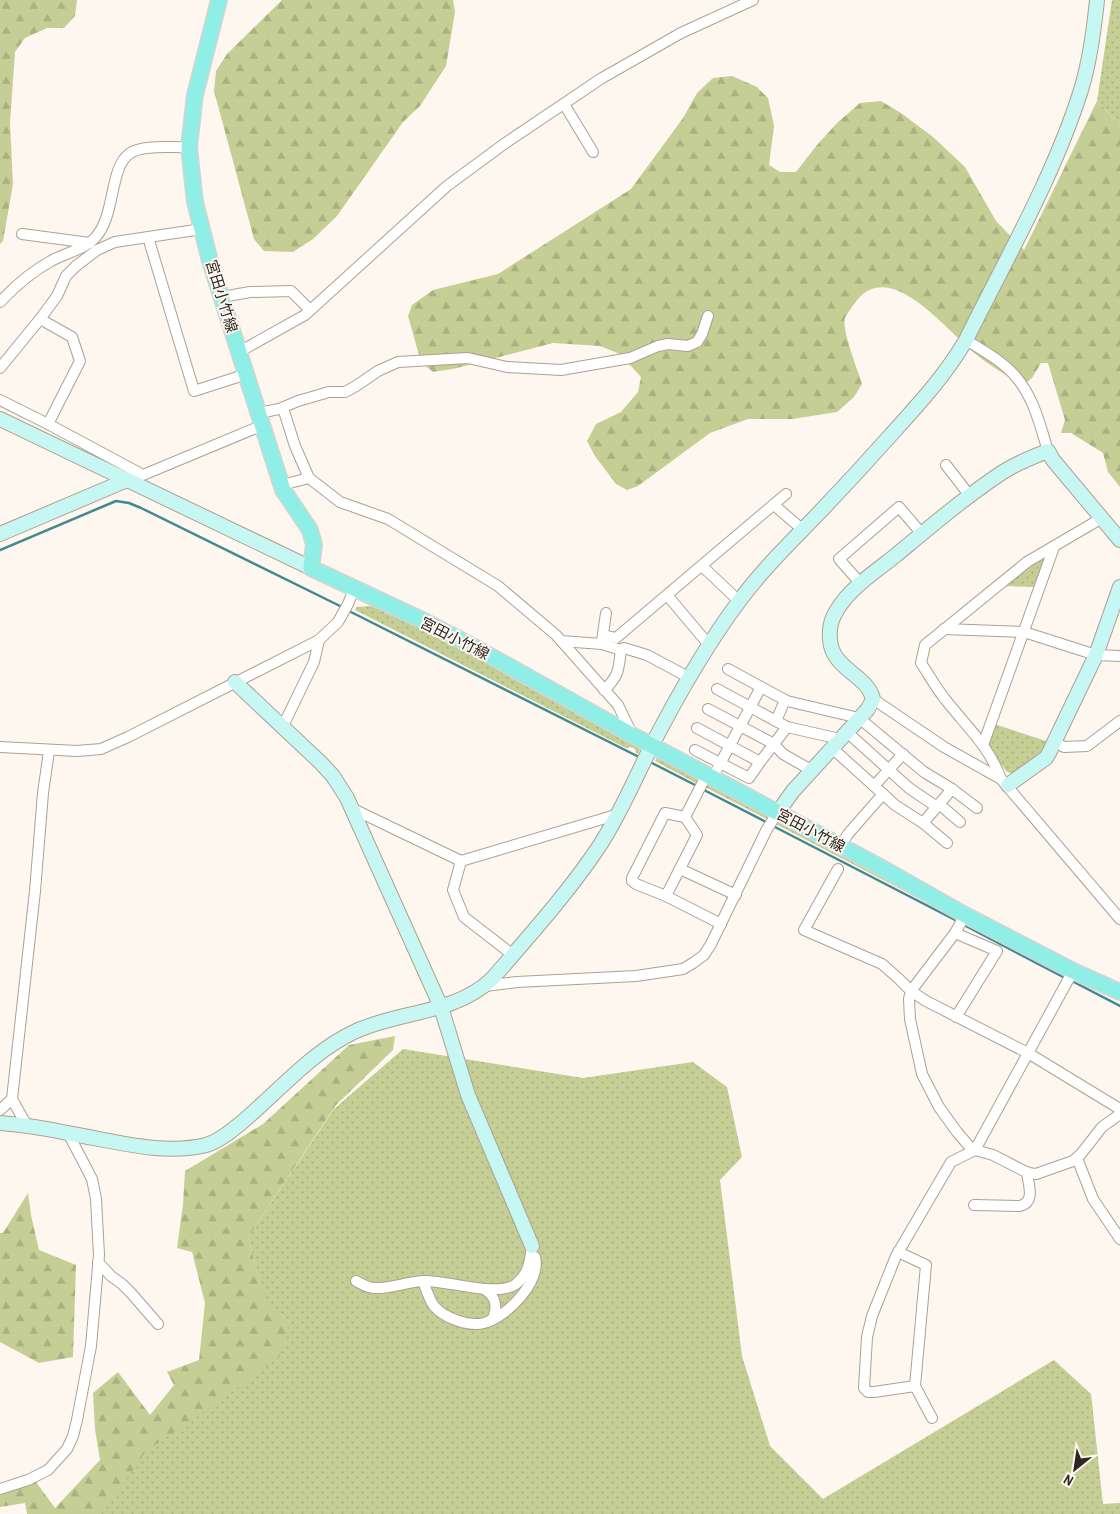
<svg xmlns="http://www.w3.org/2000/svg" width="1120" height="1514" viewBox="0 0 1120 1514" font-family="'Archivo Narrow','Noto Sans JP',sans-serif">
  <style>
    .grass { fill: url(#grass-dots) }
    .forest { fill: url(#forest-firs) }
    .lines { fill: none; stroke-linecap: round; stroke-linejoin: round }
    .stream { stroke: #418990; stroke-width: 2.5 }
    .street-casing { stroke: #afa090; stroke-width: 12 }
    .secondary-casing { stroke: #afa090; stroke-width: 16 }
    .primary-casing { stroke: #d5d4d3; stroke-width: 18 }
    .street { stroke: #fff; stroke-width: 10 }
    .secondary { stroke: #c7f7f3; stroke-width: 14 }
    .primary { stroke: #8fefe6; stroke-width: 15 }
    .labels { text-anchor: middle; dominant-baseline: central; stroke-width: 4; stroke-linejoin: round; paint-order: stroke }
    .street-label { font-size: 15px; fill: #2d2721; stroke: #fef7f0 }
  </style>
  <defs>
    <pattern id="grass-dots" width="8" height="8" patternUnits="userSpaceOnUse" patternTransform="scale(1.25)"><rect width="8" height="8" fill="#c5ce95"/><path d="M2 2h.1M6 6h.1" fill="none" stroke="#aab180" stroke-width="1.8" stroke-linecap="round"/></pattern>
    <pattern id="forest-firs" width="22" height="20" patternUnits="userSpaceOnUse" patternTransform="scale(1.25)"><rect width="22" height="20" fill="#c5ce95"/><path d="M5 1l3.5 6h-7zM16 11l3.5 6h-7z" fill="#aab180"/></pattern>
  </defs>
  <rect width="100%" height="100%" fill="#fef7f0"/>
  <g class="grass">
    <polygon points="1112,0 1120,0 1120,124 1097,101"/>
    <polygon points="1044,555 1048,557 1037,587 1003,586"/>
    <polygon points="372,606 422,626 638,743 640,750 638,754 636,753 635,749 631,747 626,748 355,610 357,607"/>
    <polygon points="994,724 1049,742 1043,754 1014,774 1007,772 989,748 987,742"/>
    <polygon points="666,757 700,775 698,784 655,761 657,758"/>
    <polygon points="710,780 770,812 769,820 703,786"/>
    <polygon points="780,818 958,919 774,823"/>
    <polygon points="403,1049 583,1078 693,1062 727,1087 742,1157 720,1180 742,1356 770,1446 823,1499 1054,1360 1091,1394 1103,1504 1120,1503 1120,1514 94,1514 147,1450 290,1322 265,1301 248,1237 334,1109"/>
  </g>
  <g class="forest">
    <polygon points="0,0 77,0 75,16 64,28 47,28 25,38 15,52 10,123 13,184 3,241 0,244"/>
    <polygon points="282,0 453,0 455,12 446,66 420,106 403,122 337,216 313,239 293,252 264,251 254,239 214,91 216,71 227,54"/>
    <path d="M732,76L757,87L768,98L774,126L769,165L780,172H796L817,145L837,123L860,103L881,101L901,113L933,137L965,167L996,221L1024,250L1097,101L1120,124V487L1108,472L1103,453L1071,433H1061L1065,420L1048,363H1041L1032,378L1026,383H1018C1005,374 990,366 977,355C951,336 893,258 858,299C854,304 848,312 845,318C841,328 858,371 862,384L854,397L837,412L792,419H748L710,433L638,486L627,490L616,484L595,456L587,441L596,424L621,412L638,392L641,377L620,354L600,346L553,343L453,369L433,372L421,362L408,316L412,305L433,290L498,274L631,189L683,118L697,93L713,78Z"/>
    <polygon points="395,1036 393,1050 336,1105 248,1237 265,1300 290,1322 279,1357 187,1424 147,1450 101,1514 27,1514 25,1503 0,1507 0,1494 36,1482 55,1508 100,1460 95,1429 93,1393 118,1372 150,1415 174,1385 167,1372 199,1360 205,1303 192,1252 177,1248 183,1204 185,1171 263,1124 349,1045"/>
    <polygon points="28,1193 31,1215 39,1250 76,1265 73,1357 39,1363 0,1342 0,1233 3,1233"/>
  </g>
  <g class="lines">
    <g class="stream">
      <polyline points="0,550 116,501 129,503 141,508 342,607"/>
      <polyline points="347,610 641,758"/>
      <polyline points="648,761 697,786"/>
      <polyline points="702,789 768,823"/>
      <polyline points="773,826 959,922"/>
      <polyline points="964,925 1065,978"/>
      <polyline points="1070,980 1120,1006"/>
    </g>
    <g class="street-casing">
      <g id="street">
        <polyline points="564,104 593,152"/>
        <polyline points="22,234 90,243"/>
        <polyline points="148,237 194,391 247,374"/>
        <polyline points="222,297 250,292 291,291 310,310"/>
        <path d="M0,302C15,286 31,272 51,261C63,254 85,249 95,238C116,215 109,169 129,154C141,144 173,148 189,147"/>
        <polyline points="40,319 72,337 80,361 48,424"/>
        <path d="M966,340C982,350 1004,362 1016,377C1034,398 1040,425 1048,451"/>
        <polyline points="239,352 305,315 447,186 504,144 602,78 681,33 753,0"/>
        <polyline points="0,368 40,319 57,296 66,276 76,266 97,250 115,242 202,229"/>
        <polyline points="0,400 48,424 143,475 263,425"/>
        <polyline points="283,408 295,446 309,478"/>
        <polyline points="259,413 279,409 298,401 329,392 345,392 356,386 378,371 398,362 468,358 507,367 561,370 630,358 658,346 668,344 688,346 697,342 702,334 708,316"/>
        <polyline points="946,465 970,496"/>
        <polyline points="282,485 309,478 340,502 388,519 498,586 556,635 618,705 632,734"/>
        <polyline points="774,505 803,530"/>
        <polyline points="702,566 739,601"/>
        <polyline points="861,584 839,559 899,507 922,534"/>
        <polyline points="667,595 709,645"/>
        <polyline points="944,629 1024,632 1096,655 1120,656"/>
        <polyline points="603,635 616,638 786,494"/>
        <path d="M561,641L602,644L621,650C618,670 620,675 604,690"/>
        <polyline points="602,641 606,613"/>
        <polyline points="621,650 624,648 647,655 690,678"/>
        <polyline points="728,669 761,687"/>
        <polyline points="717,689 787,727 840,739"/>
        <polyline points="873,699 944,747 1001,779 1120,919"/>
        <polyline points="708,709 774,744 783,754 811,770"/>
        <polyline points="776,721 785,700"/>
        <polyline points="283,726 314,662 319,640"/>
        <polyline points="847,732 909,788 937,807"/>
        <polyline points="1055,742 1064,747 1087,746 1120,721"/>
        <polyline points="983,745 1054,547"/>
        <polyline points="0,747 77,751 101,749 128,737 319,640 338,622 348,604 354,589"/>
        <polyline points="832,748 883,794 848,834 840,846"/>
        <polyline points="695,750 749,778 760,762 697,728"/>
        <polyline points="760,762 787,727"/>
        <polyline points="707,774 685,817 697,835 666,896 721,924"/>
        <polyline points="713,777 761,687 787,701 859,718 924,772 952,789 923,823 895,805 883,794"/>
        <path d="M1001,779C989,746 966,726 945,699C936,688 929,675 921,663L925,645L1027,562L1102,518"/>
        <polyline points="874,786 903,754"/>
        <polyline points="952,789 977,808"/>
        <polyline points="939,804 960,822"/>
        <polyline points="351,808 461,861 453,890 464,917 513,955"/>
        <polyline points="923,823 947,843"/>
        <polyline points="461,861 619,814"/>
        <polyline points="680,869 736,895"/>
        <polyline points="838,869 804,930 882,964 899,979 911,991 926,1001 1028,1053 1120,1109"/>
        <polyline points="666,896 636,884 632,881 632,878 665,813 685,817"/>
        <polyline points="965,915 955,933 911,991 909,999 910,1019 922,1074 939,1107 957,1132 969,1146 975,1150 993,1155 1028,1173 1036,1174 1073,1161 1081,1154 1102,1127 1120,1114"/>
        <polyline points="955,933 997,951 956,1017"/>
        <polyline points="485,986 517,982 636,976 683,969 693,963 704,955 711,944 767,829 778,812"/>
        <polyline points="0,1110 12,1099"/>
        <polyline points="27,1126 12,1099 35,891 43,793 49,751"/>
        <polyline points="1077,1158 1093,1199 1120,1239"/>
        <path d="M974,1205L1020,1206C1036,1202 1028,1184 1027,1172"/>
        <polyline points="898,1252 926,1265 915,1386"/>
        <polyline points="98,1262 111,1276 122,1284 131,1293 158,1324"/>
        <path d="M356,1281C362,1284 367,1288 374,1288C390,1289 406,1282 423,1281C448,1280 497,1298 516,1284C529,1274 530,1260 532,1246"/>
        <path d="M423,1281C426,1289 429,1299 434,1306C444,1318 469,1327 484,1323C507,1317 541,1282 535,1257"/>
        <path d="M484,1289C496,1296 498,1308 492,1320"/>
        <polyline points="932,1418 915,1386 874,1392 868,1392 864,1388 867,1337 872,1316 896,1256 951,1162 975,1150 1073,971"/>
        <polyline points="0,1489 28,1480 48,1470 67,1449 73,1436 77,1420 91,1346 99,1255 96,1199 92,1179 68,1133"/>
      </g>
    </g>
    <g class="secondary-casing">
      <g id="secondary">
        <polyline points="0,419 311,568"/>
        <polyline points="0,534 127,480"/>
        <polyline points="235,682 321,763 333,776 347,798 441,1007 468,1095 532,1246"/>
        <polyline points="1008,785 1046,758 1049,753 1096,655 1120,587"/>
        <path d="M778,812L793,791L868,709L873,699C868,675 831,669 830,639C829,629 831,619 837,610C850,588 875,572 895,556C930,527 965,497 1003,472C1017,463 1032,457 1048,451L1053,460L1120,540"/>
        <path d="M0,1123C23,1125 45,1128 67,1133C110,1140 163,1156 206,1145C219,1141 230,1132 241,1123C277,1093 312,1051 356,1031C400,1011 455,1014 492,979C529,936 569,892 600,845C621,813 635,778 652,745C678,695 706,645 740,600C762,570 789,544 815,517C840,491 865,464 889,437C917,406 945,376 966,340C1006,259 1054,176 1081,90C1090,61 1094,30 1097,0"/>
      </g>
    </g>
    <g class="primary-casing">
      <polyline id="primary" points="219,0 195,95 189,147 195,202 210,261 283,490 310,530 314,545 311,568 424,621 476,648 632,735 882,868 965,915 1073,971 1120,992"/>
    </g>
    <use href="#street" class="street"/>
    <use href="#secondary" class="secondary"/>
    <use href="#primary" class="primary"/>
  </g>
  <g class="labels">
    <g class="street-label">
      <text transform="translate(222 296) rotate(73)">宮田小竹線</text>
      <text transform="translate(455 638) rotate(27)">宮田小竹線</text>
      <text transform="translate(811 830) rotate(28)">宮田小竹線</text>
    </g>
  </g>
  <g transform="translate(1075 1469) rotate(210)" stroke="#fef7f0" stroke-width="4" paint-order="stroke">
  <path d="M0-4L9 19L0 12L-9 19Z" fill="#2d2721"/>
  <text y="-8" font-size="14" font-weight="bold" text-anchor="middle" fill="#2d2721">N</text>
  </g>
</svg>
